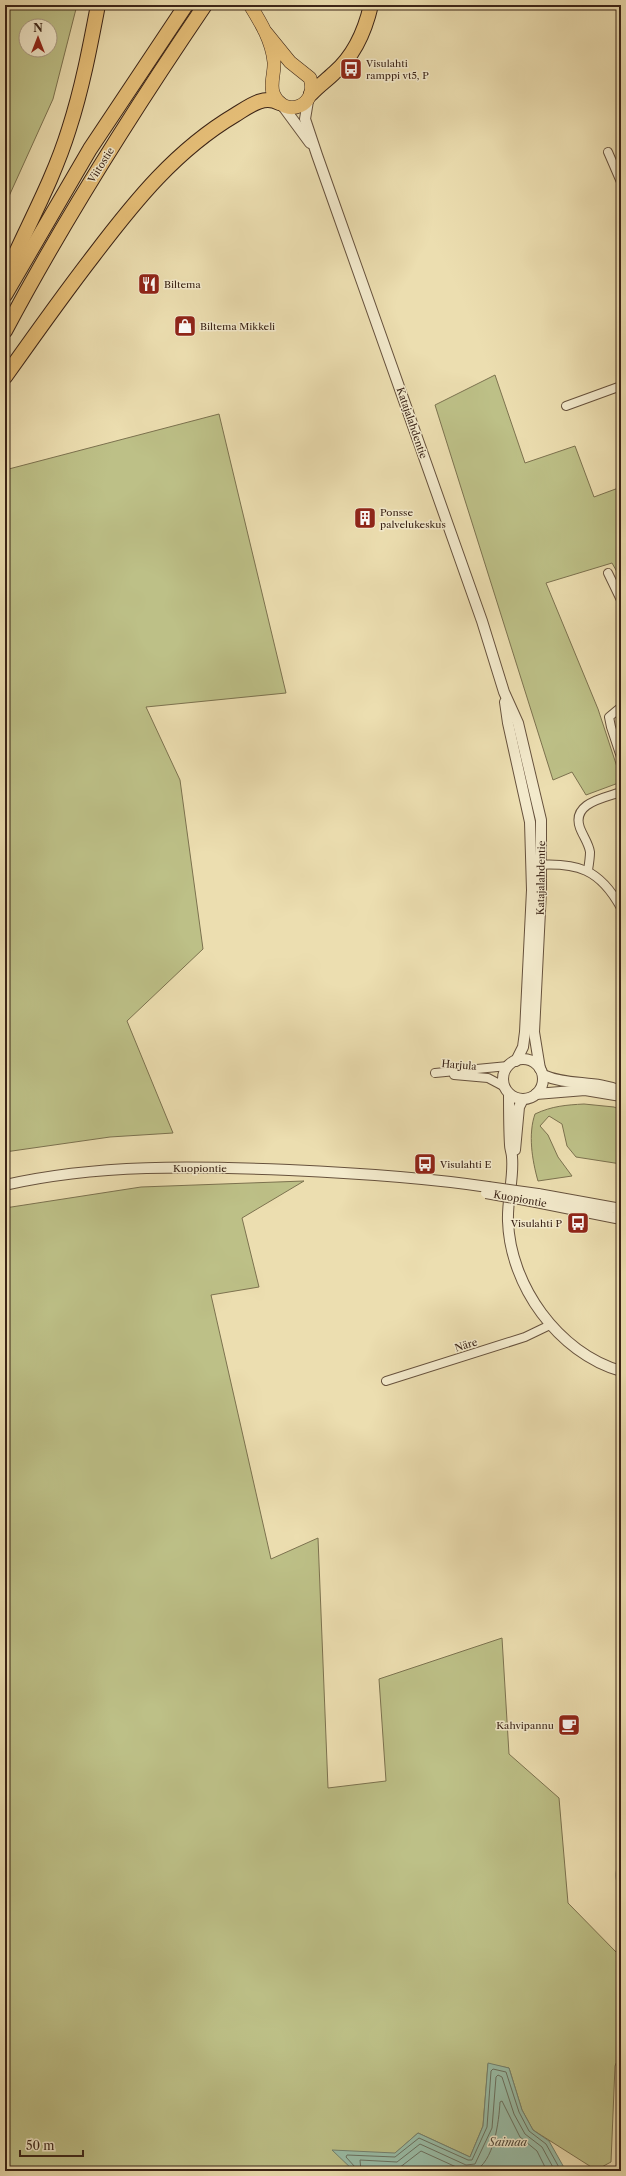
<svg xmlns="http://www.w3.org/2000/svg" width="626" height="2176" viewBox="0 0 626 2176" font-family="'Libre Caslon Text',serif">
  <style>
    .green { fill: #bdc087; stroke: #7c724f; fill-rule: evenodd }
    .water { fill: #99bda7; stroke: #73806d }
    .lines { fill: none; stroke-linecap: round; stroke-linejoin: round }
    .shore { stroke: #6a705f; stroke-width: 1 }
    .stream { stroke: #73806d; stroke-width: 2.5 }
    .minor-casing { stroke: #67523d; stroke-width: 10 }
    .tertiary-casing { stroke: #67523d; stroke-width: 12 }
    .primary-casing { stroke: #3b2417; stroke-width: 14 }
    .trunk-casing { stroke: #3b2417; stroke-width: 16 }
    .minor { stroke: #f3eacc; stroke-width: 8 }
    .tertiary { stroke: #f3eacc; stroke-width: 10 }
    .primary { stroke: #e6bf78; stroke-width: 13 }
    .trunk { stroke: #e6bf78; stroke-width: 14 }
    .tertiary-bridge-casing { stroke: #67523d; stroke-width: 12; stroke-linecap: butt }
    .tertiary-bridge { stroke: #f3eacc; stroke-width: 10 }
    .labels { text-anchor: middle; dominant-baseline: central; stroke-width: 3; stroke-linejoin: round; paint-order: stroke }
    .poi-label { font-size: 10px; fill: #3b2417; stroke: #f3eacc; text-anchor: start }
    .street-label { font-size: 10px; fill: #3b2417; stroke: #f3eacc }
    .water-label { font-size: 11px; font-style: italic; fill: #524a3b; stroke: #f3eacc }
  </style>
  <rect width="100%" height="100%" fill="#ecdeb0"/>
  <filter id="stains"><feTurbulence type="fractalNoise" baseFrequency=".005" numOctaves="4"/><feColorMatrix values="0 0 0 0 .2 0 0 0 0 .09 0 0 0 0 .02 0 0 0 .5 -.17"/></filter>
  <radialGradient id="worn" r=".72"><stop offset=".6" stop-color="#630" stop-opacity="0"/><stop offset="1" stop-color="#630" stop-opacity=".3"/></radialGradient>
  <g class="green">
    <path d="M5,5H77L53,99L5,205ZM26,26H50V50H26Z"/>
    <polygon points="495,375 525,463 575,446 594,497 621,487 621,579 612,563 546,583 598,709 621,779 621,782 586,795 572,772 553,780 435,405"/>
    <polygon points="219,414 286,693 146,707 180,780 203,949 127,1021 173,1133 110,1137 5,1152 5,470"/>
    <path d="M584,1104L614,1107L621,1110V1164L576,1157L567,1146L562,1124L549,1116L540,1126L548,1135L558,1157L572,1176L538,1181C532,1160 528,1134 535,1114C552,1106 566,1105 584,1104Z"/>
    <polygon points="304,1181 242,1218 259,1287 211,1295 271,1559 318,1538 328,1788 386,1781 379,1679 502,1638 509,1754 559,1798 568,1903 617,1953 621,1953 621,2052 615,2066 611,2162 596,2170 533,2130 522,2110 509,2068 488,2064 483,2126 470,2157 418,2133 375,2171 5,2171 5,1208 141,1187"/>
  </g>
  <g class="water">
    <path d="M621,1860V1895C616,1883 613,1871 621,1860Z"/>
    <polygon points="488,2063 509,2068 522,2110 533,2130 549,2141 566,2171 354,2171 332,2150 395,2153 418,2133 470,2157 483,2126"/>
    <polygon points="621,2129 621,2171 620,2171 617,2148"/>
  </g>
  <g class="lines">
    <g class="shore">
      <polyline points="356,2171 355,2167 346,2157 347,2155 395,2157 419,2138 468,2160 472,2160 487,2127 491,2071 493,2069 506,2072 519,2112 529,2131 546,2144 561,2171"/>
      <polyline points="361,2171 360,2160 397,2162 420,2144 466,2165 475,2164 492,2128 496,2077 498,2075 502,2077 514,2114 525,2134 542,2147 555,2171"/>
      <polyline points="367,2171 369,2167 399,2168 421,2151 465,2171"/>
      <path d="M474,2171C494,2163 499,2121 500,2102L502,2101L520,2137L537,2151L547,2171"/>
    </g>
    <polyline class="stream" points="619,1731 621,1727"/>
    <g class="minor-casing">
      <g id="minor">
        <polyline points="608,152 621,182"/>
        <polyline points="566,406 621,386"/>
        <polyline points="608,573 621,600"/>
        <polyline points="621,707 609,717 611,727 621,757"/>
        <path d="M535,865C577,862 600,869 621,908"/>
        <path d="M588,870C589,864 590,858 590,852C589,844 583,836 580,828C571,803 604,798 621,792"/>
        <polyline points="435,1073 508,1066"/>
        <polyline points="454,1075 488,1078 505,1087"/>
        <polyline points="386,1381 525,1337 550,1325"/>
      </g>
    </g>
    <g class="tertiary-casing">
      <g id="tertiary">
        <polyline points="308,101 305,119 317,155 482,621 504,692 518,723 541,820 541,891 534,1032 540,1069"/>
        <polyline points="282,105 310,143"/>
        <polyline points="505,702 508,723 530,822 532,890 525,1032 523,1047 516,1061"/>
        <circle cx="523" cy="1079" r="20"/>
        <path d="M543,1075C568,1086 595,1080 621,1091"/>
        <path d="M509,1094C509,1111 509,1128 510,1145C510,1149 512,1153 512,1157C514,1178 507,1200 508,1221C510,1285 558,1353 621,1371"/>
        <polyline points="536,1094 585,1090 621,1096"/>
        <polyline points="515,1150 519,1107 523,1099"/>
        <path d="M5,1185C97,1164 195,1166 289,1170C355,1173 422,1177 488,1187"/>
        <polyline points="538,1194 621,1209"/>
        <polyline points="536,1202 621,1219"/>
      </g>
    </g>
    <g class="primary-casing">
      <path id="primary" d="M250,5C261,23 272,41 274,62C275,72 269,86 274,95C285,119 319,106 310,78L290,62L264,30"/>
    </g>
    <g class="trunk-casing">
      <g id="trunk">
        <path d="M311,94C318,86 327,80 334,73C355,55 365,31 371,5"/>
        <path d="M5,277C26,228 53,181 69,129C82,89 90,47 98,5"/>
        <polyline points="5,295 90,149 186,5"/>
        <path d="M5,331C65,218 133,111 205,5"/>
        <path d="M5,377C34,336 63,295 94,255C135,201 176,150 235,115C248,107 264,94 279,103"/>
      </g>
    </g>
    <use href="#minor" class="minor"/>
    <use href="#tertiary" class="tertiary"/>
    <use href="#primary" class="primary"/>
    <use href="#trunk" class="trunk"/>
    <g class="tertiary-bridge-casing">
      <g id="tertiary-bridge">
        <polyline points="488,1187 538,1194"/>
        <polyline points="486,1193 536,1202"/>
      </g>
    </g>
    <use href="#tertiary-bridge" class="tertiary-bridge"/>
  </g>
  <defs>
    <g id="bus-square" transform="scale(1.15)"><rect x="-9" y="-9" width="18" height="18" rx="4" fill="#8f2418" stroke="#f3eacc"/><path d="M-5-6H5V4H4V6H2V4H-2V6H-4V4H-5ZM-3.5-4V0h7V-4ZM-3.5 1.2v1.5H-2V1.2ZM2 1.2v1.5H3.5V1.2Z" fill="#fff"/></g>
    <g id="restaurant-square" transform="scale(1.15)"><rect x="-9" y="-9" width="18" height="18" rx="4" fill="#8f2418" stroke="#f3eacc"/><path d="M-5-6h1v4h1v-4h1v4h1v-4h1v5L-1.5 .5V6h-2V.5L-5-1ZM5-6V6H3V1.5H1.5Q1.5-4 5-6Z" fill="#fff"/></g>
    <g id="shop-square" transform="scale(1.15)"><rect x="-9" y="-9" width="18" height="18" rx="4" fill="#8f2418" stroke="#f3eacc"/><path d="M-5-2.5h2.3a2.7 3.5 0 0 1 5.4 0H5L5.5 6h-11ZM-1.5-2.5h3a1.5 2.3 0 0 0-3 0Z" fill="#fff"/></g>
    <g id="building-square" transform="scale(1.15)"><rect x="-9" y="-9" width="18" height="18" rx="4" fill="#8f2418" stroke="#f3eacc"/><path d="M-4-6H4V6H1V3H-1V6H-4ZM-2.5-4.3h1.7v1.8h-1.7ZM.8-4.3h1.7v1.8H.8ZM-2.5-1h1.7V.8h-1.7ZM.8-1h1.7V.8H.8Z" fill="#fff"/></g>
    <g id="cafe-square" transform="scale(1.15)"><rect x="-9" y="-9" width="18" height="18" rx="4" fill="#8f2418" stroke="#f3eacc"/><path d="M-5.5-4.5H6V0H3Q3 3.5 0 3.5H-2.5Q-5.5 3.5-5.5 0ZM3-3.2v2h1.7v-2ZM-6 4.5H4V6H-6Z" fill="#fff"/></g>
  </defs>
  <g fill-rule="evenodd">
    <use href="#bus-square" x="351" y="69"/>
    <use href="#restaurant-square" x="149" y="284"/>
    <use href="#shop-square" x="185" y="326"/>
    <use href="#building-square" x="365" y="518"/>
    <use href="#bus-square" x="425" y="1164"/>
    <use href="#bus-square" x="578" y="1223"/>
    <use href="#cafe-square" x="569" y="1725"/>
  </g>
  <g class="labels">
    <g class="poi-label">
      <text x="366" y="63">Visulahti<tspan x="366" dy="12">ramppi vt5, P</tspan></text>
      <text x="164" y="284">Biltema</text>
      <text x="200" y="326">Biltema Mikkeli</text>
      <text x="380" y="512">Ponsse<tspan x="380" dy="12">palvelukeskus</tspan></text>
      <text x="440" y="1164">Visulahti E</text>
      <text x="562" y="1223" text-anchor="end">Visulahti P</text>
      <text x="554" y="1725" text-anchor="end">Kahvipannu</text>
    </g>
    <g class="street-label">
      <text transform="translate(101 165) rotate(-58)">Viitostie</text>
      <text transform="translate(412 423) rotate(71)">Katajalahdentie</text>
      <text transform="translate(541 878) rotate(-89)">Katajalahdentie</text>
      <text transform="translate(459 1065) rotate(5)">Harjula</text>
      <text x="200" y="1168">Kuopiontie</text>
      <text transform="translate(520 1199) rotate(10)">Kuopiontie</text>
      <text transform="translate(466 1345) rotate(-17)">Näre</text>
    </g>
    <g class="water-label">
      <text x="508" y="2142">Saimaa</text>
    </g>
  </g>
  <rect width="626" height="2176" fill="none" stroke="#ecdeb0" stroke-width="20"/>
  <rect x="6" y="6" width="614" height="2164" fill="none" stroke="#3b2417" stroke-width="2"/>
  <rect x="10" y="10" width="606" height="2156" fill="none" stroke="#3b2417"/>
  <g transform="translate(38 38)"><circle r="19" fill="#f3eacc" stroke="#a99b84"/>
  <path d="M0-3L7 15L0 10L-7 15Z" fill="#8f2418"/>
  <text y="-6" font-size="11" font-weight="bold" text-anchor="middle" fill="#3b2417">N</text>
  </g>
  <path d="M20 2150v6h63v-6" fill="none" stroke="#3b2417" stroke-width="2"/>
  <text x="26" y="2150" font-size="12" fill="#3b2417" stroke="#f3eacc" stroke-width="3" paint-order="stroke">50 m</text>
  <rect width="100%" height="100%" filter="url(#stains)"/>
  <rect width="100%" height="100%" fill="url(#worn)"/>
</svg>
